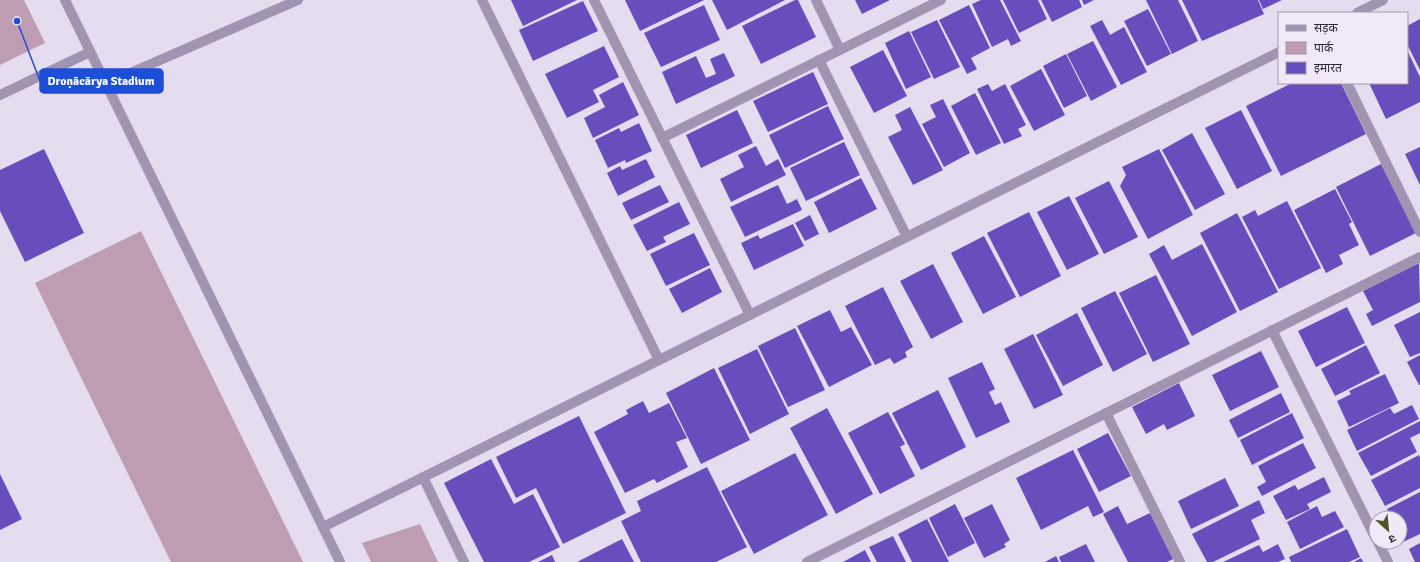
<svg xmlns="http://www.w3.org/2000/svg" width="1420" height="562" viewBox="0 0 1420 562" font-family="Signika,'Noto Sans Devanagari',sans-serif">
  <style>
    .green { fill: #be9db3 }
    .building { fill: #674ebc }
    .lines { fill: none; stroke-linecap: round; stroke-linejoin: round }
    .minor { stroke: #a094b0; stroke-width: 10 }
    .leader { fill: none; stroke: #1d4ed8; stroke-width: 1.5 }
    .callout-dot { fill: #1d4ed8; stroke: #f1e8f8; stroke-width: 1.5 }
    .callout { fill: #1d4ed8; stroke: #1d4ed8; stroke-width: 1.5 }
    .callout-label { font-size: 12px; text-anchor: middle; font-weight: bold; fill: #fff }
  </style>
  <rect width="100%" height="100%" fill="#e6dcf0"/>
  <g class="green">
    <polygon points="0,0 24,0 45,43 0,65"/>
    <polygon points="141,231 303,562 171,562 35,283"/>
    <polygon points="420,524 438,562 371,562 362,543"/>
  </g>
  <g class="building">
    <polygon points="511,0 577,0 523,26"/>
    <polygon points="625,0 704,0 640,31"/>
    <polygon points="712,0 785,0 727,30"/>
    <polygon points="795,0 798,0 816,37 761,64 742,26"/>
    <polygon points="855,0 890,0 862,14"/>
    <polygon points="981,0 1000,0 1021,41 1011,46 1008,39 992,47 972,4"/>
    <polygon points="1003,0 1038,0 1047,19 1019,33"/>
    <polygon points="1041,0 1079,0 1082,7 1052,22"/>
    <polygon points="1082,0 1094,0 1084,5"/>
    <polygon points="1146,0 1178,0 1198,41 1172,54"/>
    <polygon points="1182,0 1258,0 1264,14 1202,41"/>
    <polygon points="1259,0 1282,0 1263,9"/>
    <polygon points="583,1 598,31 533,61 519,30"/>
    <polygon points="704,5 720,40 661,67 644,33"/>
    <polygon points="969,5 990,48 971,58 977,69 967,74 939,20"/>
    <polygon points="1148,9 1171,54 1147,66 1124,21"/>
    <polygon points="1420,19 1420,70 1407,44 1407,26"/>
    <polygon points="937,20 960,67 934,79 911,32"/>
    <polygon points="1102,20 1110,35 1124,27 1147,72 1121,85 1090,26"/>
    <polygon points="909,31 931,77 906,89 885,43"/>
    <polygon points="1093,41 1117,87 1091,101 1067,54"/>
    <polygon points="604,46 619,77 593,90 599,102 567,118 545,74"/>
    <polygon points="883,50 907,96 874,113 850,67"/>
    <polygon points="1407,50 1420,77 1420,102 1386,119 1369,83 1407,83"/>
    <polygon points="724,53 735,76 676,104 662,72 696,56 706,78 716,74 710,59"/>
    <polygon points="1066,54 1087,96 1064,108 1043,66"/>
    <polygon points="1041,69 1065,115 1034,131 1010,86"/>
    <polygon points="813,72 828,104 768,132 753,101"/>
    <polygon points="623,82 639,115 593,138 584,118 605,107 599,95"/>
    <polygon points="1292,83 1341,83 1366,134 1281,176 1246,106"/>
    <polygon points="988,84 992,91 1005,84 1026,125 1018,129 1022,136 1004,144 977,89"/>
    <polygon points="975,93 1001,143 976,155 951,106"/>
    <polygon points="943,99 970,153 944,167 922,124 936,117 930,105"/>
    <polygon points="828,106 844,139 785,168 769,135"/>
    <polygon points="910,107 943,170 913,185 888,137 902,130 895,115"/>
    <polygon points="737,110 753,143 701,168 686,135"/>
    <polygon points="1241,110 1272,171 1237,189 1205,128"/>
    <polygon points="639,123 652,151 626,163 625,160 608,168 595,140 619,128 621,132"/>
    <polygon points="1192,133 1225,194 1195,210 1162,150"/>
    <polygon points="844,142 860,175 806,201 790,168"/>
    <polygon points="756,146 766,166 778,159 786,175 731,202 720,179 744,167 738,155"/>
    <polygon points="1420,147 1420,185 1405,154"/>
    <polygon points="44,149 84,233 25,262 0,211 0,170"/>
    <polygon points="1159,149 1193,215 1148,239 1120,186 1126,175 1122,167"/>
    <polygon points="646,159 655,177 618,196 607,173 620,166 622,170"/>
    <polygon points="1381,164 1416,233 1370,256 1336,187"/>
    <polygon points="861,178 877,209 829,233 814,202"/>
    <polygon points="1109,181 1138,237 1104,254 1075,198"/>
    <polygon points="660,185 669,202 631,220 622,203"/>
    <polygon points="778,185 787,204 797,199 802,210 745,237 730,207"/>
    <polygon points="1335,189 1352,222 1349,224 1359,245 1339,255 1343,264 1326,273 1294,210"/>
    <polygon points="1069,196 1099,254 1067,270 1037,212"/>
    <polygon points="1287,201 1321,268 1279,289 1242,217 1255,210 1258,216"/>
    <polygon points="679,202 690,224 663,237 666,242 647,251 633,225"/>
    <polygon points="1029,212 1061,276 1020,297 987,233"/>
    <polygon points="1237,213 1278,292 1240,311 1200,233"/>
    <polygon points="810,215 819,234 805,241 795,223"/>
    <polygon points="793,224 804,246 754,270 741,243 758,235 760,239"/>
    <polygon points="694,233 710,265 666,286 650,254"/>
    <polygon points="984,236 1016,297 983,314 951,253"/>
    <polygon points="1202,244 1237,312 1192,336 1149,254 1164,245 1172,260"/>
    <polygon points="1419,263 1420,302 1372,326 1366,314 1373,310 1363,291"/>
    <polygon points="933,264 963,322 931,339 900,281"/>
    <polygon points="710,268 722,292 682,313 669,289"/>
    <polygon points="1156,275 1190,344 1153,362 1119,293"/>
    <polygon points="883,287 913,347 905,352 907,357 894,364 890,358 875,365 845,306"/>
    <polygon points="1115,291 1147,354 1113,372 1081,308"/>
    <polygon points="1347,307 1365,343 1316,367 1298,331"/>
    <polygon points="830,310 841,332 851,327 872,365 829,387 797,326"/>
    <polygon points="1420,312 1420,353 1410,357 1394,325"/>
    <polygon points="1077,313 1103,365 1063,386 1036,335"/>
    <polygon points="795,328 825,390 788,407 758,346"/>
    <polygon points="1033,334 1063,395 1034,409 1004,349"/>
    <polygon points="1366,345 1380,373 1335,396 1321,369"/>
    <polygon points="757,349 789,414 750,434 718,368"/>
    <polygon points="1261,351 1279,387 1230,411 1212,375"/>
    <polygon points="1420,355 1420,385 1419,385 1407,362"/>
    <polygon points="982,362 995,389 989,392 995,405 1001,402 1010,422 976,438 948,378"/>
    <polygon points="714,368 750,440 701,464 666,393"/>
    <polygon points="1385,374 1399,403 1349,427 1337,401 1351,394 1349,391"/>
    <polygon points="1179,383 1195,416 1167,430 1164,424 1146,434 1132,407"/>
    <polygon points="938,390 966,447 921,470 892,413"/>
    <polygon points="1281,393 1290,412 1238,438 1229,420"/>
    <polygon points="643,401 649,413 669,403 687,438 676,442 688,467 657,483 654,479 625,493 594,432 628,414 626,410"/>
    <polygon points="1412,405 1419,419 1357,451 1347,430 1390,408 1394,414"/>
    <polygon points="827,408 873,494 836,514 790,428"/>
    <polygon points="888,412 905,444 900,447 915,476 880,494 848,433"/>
    <polygon points="1292,413 1304,438 1252,465 1240,440"/>
    <polygon points="579,416 626,513 563,544 536,488 516,498 496,457"/>
    <polygon points="1420,421 1420,433 1410,438 1417,452 1371,476 1358,453"/>
    <polygon points="1108,433 1131,476 1099,492 1077,449"/>
    <polygon points="1303,443 1316,468 1262,496 1257,487 1266,482 1258,466"/>
    <polygon points="1073,450 1104,512 1093,517 1088,506 1041,530 1016,478"/>
    <polygon points="795,453 828,515 754,554 721,491"/>
    <polygon points="1419,455 1420,458 1420,488 1385,506 1371,480"/>
    <polygon points="491,459 514,504 533,494 560,547 529,562 484,562 444,483"/>
    <polygon points="707,467 747,547 716,562 641,562 621,521 641,511 637,501"/>
    <polygon points="0,474 22,519 0,530"/>
    <polygon points="1324,477 1331,492 1307,504 1310,509 1286,520 1273,496 1295,485 1298,490"/>
    <polygon points="1225,478 1239,506 1191,529 1178,501"/>
    <polygon points="1420,492 1420,534 1403,542 1400,535 1400,518 1391,518 1387,509"/>
    <polygon points="1259,500 1265,513 1251,520 1260,539 1213,562 1207,562 1192,534"/>
    <polygon points="955,504 975,543 948,557 929,518"/>
    <polygon points="992,504 1010,540 1004,544 1006,547 984,558 964,518"/>
    <polygon points="1118,506 1127,524 1150,513 1173,559 1167,562 1128,562 1103,514"/>
    <polygon points="1317,506 1322,517 1335,511 1344,527 1300,549 1287,522"/>
    <polygon points="927,519 949,562 912,562 898,534"/>
    <polygon points="1347,529 1360,557 1349,562 1291,562 1289,557"/>
    <polygon points="893,536 906,562 877,562 869,547"/>
    <polygon points="622,539 634,562 577,562"/>
    <polygon points="1420,543 1420,562 1415,562 1409,549"/>
    <polygon points="1086,544 1095,562 1061,562 1059,557"/>
    <polygon points="1278,544 1285,559 1278,562 1223,562 1259,545 1263,552"/>
    <polygon points="865,550 871,562 843,562"/>
    <polygon points="552,555 555,562 538,562"/>
    <polygon points="1056,556 1059,562 1045,562"/>
    <polygon points="1361,558 1363,562 1354,562"/>
  </g>
  <g class="lines">
    <g class="minor">
      <polyline points="65,0 340,562"/>
      <polyline points="482,0 659,360"/>
      <polyline points="594,0 750,315"/>
      <polyline points="816,0 840,50"/>
      <polyline points="1357,13 1383,0"/>
      <polyline points="819,60 907,237"/>
      <polyline points="1347,83 1420,232"/>
      <polyline points="105,84 298,0"/>
      <polyline points="0,95 90,52"/>
      <polyline points="662,138 941,0"/>
      <polyline points="1272,330 1376,539"/>
      <polyline points="1106,413 1180,562"/>
      <polyline points="423,477 464,562"/>
      <polyline points="323,527 1279,52"/>
      <polyline points="1378,542 1388,562"/>
      <polyline points="807,562 1420,257"/>
    </g>
  </g>
  <path class="leader" d="M17 21L40 81"/>
  <circle class="callout-dot" cx="17" cy="21" r="4"/>
  <rect class="callout" x="40" y="69" width="123" height="24" rx="4"/>
  <g class="callout-label">
    <text x="101" y="85">Droṇācārya Stadium</text>
  </g>
  <rect x="1278" y="12" width="130" height="72" fill="#f1e8f8" stroke="#a29baa"/>
  <rect x="1286" y="25" width="20" height="6" fill="#a094b0" stroke="#a29baa"/>
  <text x="1314" y="32" font-size="12" fill="#2c2835">सड़क</text>
  <rect x="1286" y="42" width="20" height="12" fill="#be9db3" stroke="#a29baa"/>
  <text x="1314" y="52" font-size="12" fill="#2c2835">पार्क</text>
  <rect x="1286" y="62" width="20" height="12" fill="#674ebc" stroke="#a29baa"/>
  <text x="1314" y="72" font-size="12" fill="#2c2835">इमारत</text>
  <g transform="translate(1388 530) rotate(153)"><circle r="19" fill="#f1e8f8" stroke="#a29baa"/>
  <path d="M0-3L7 15L0 10L-7 15Z" fill="#505321"/>
  <text y="-6" font-size="11" font-weight="bold" text-anchor="middle" fill="#2c2835">उ</text>
  </g>
</svg>
